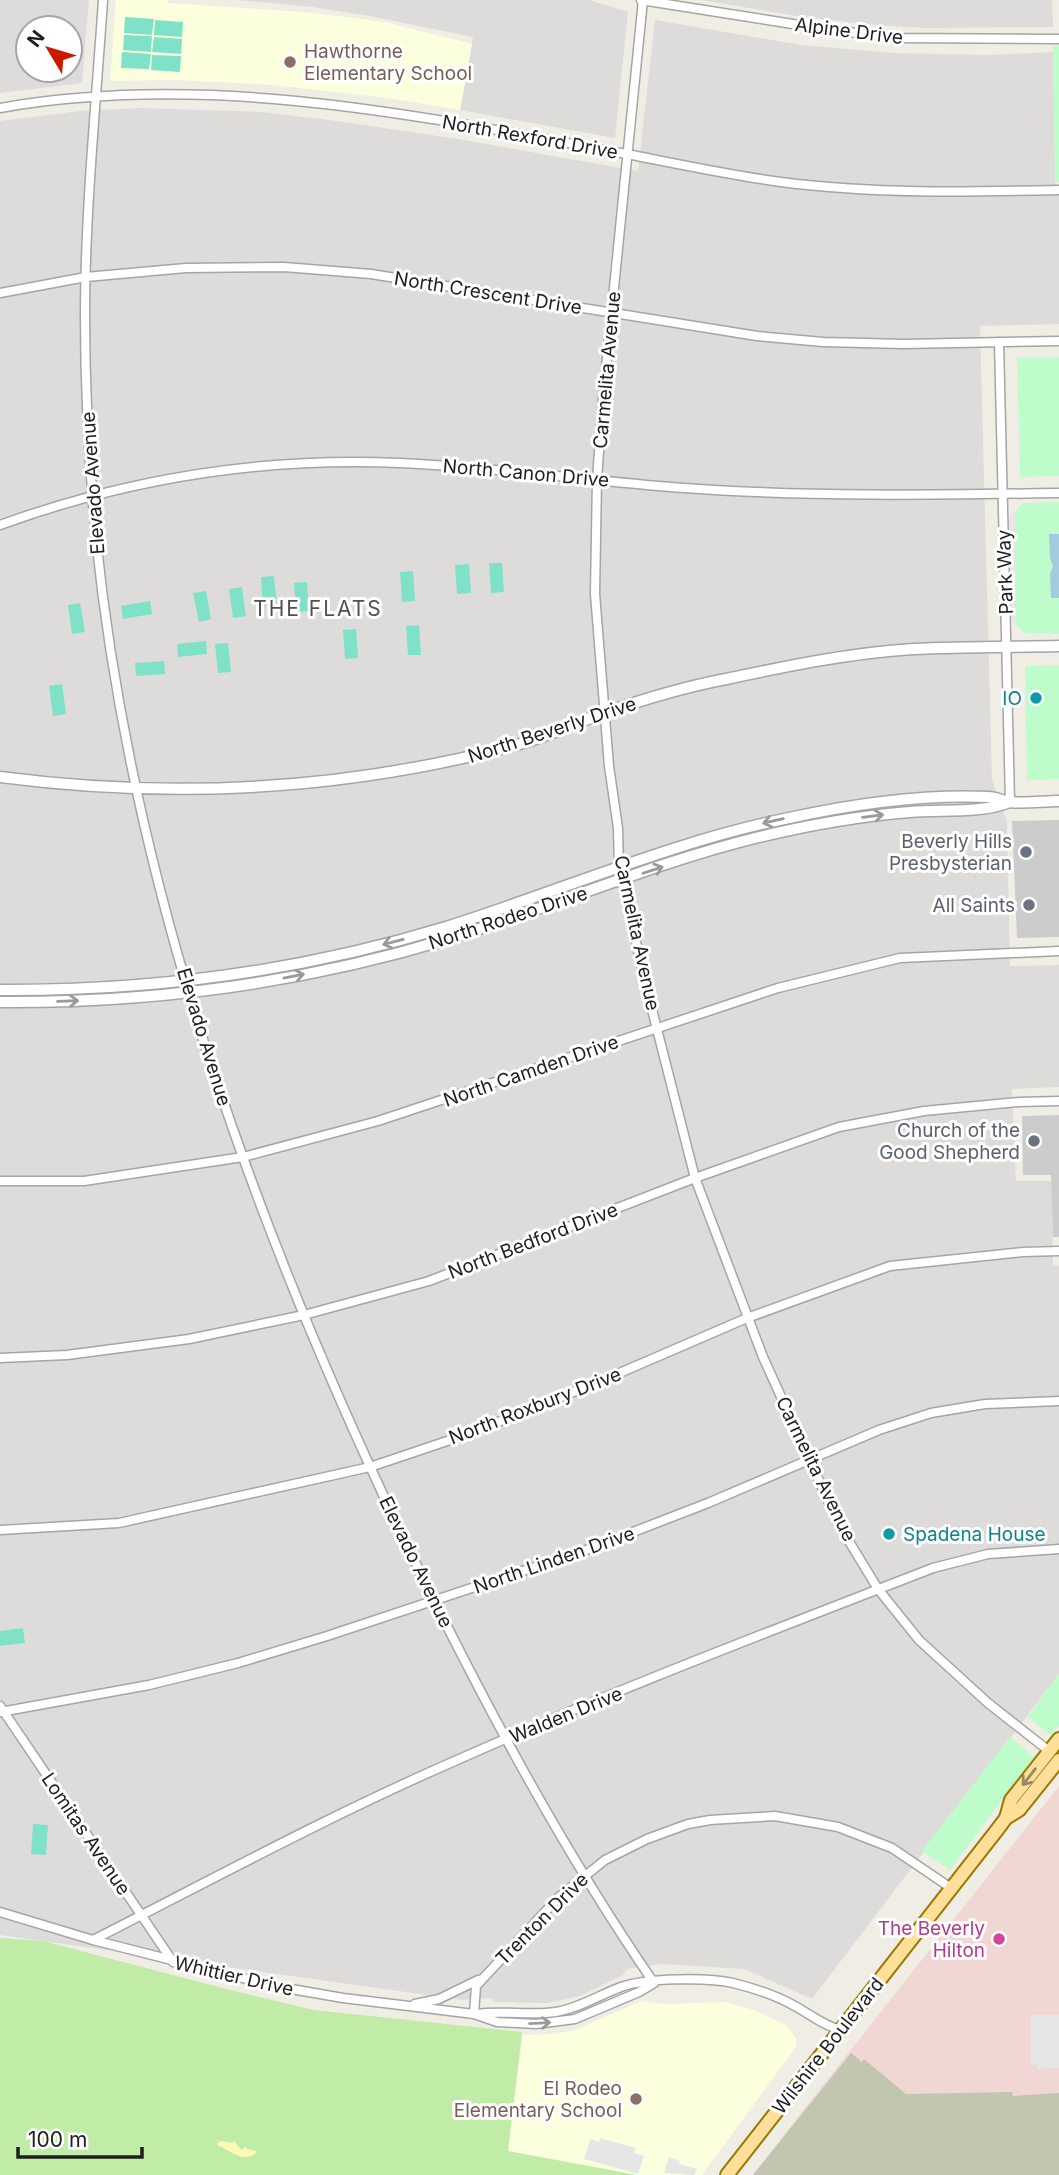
<svg xmlns="http://www.w3.org/2000/svg" width="1059" height="2175" viewBox="0 0 1059 2175" font-family="Inter,sans-serif">
  <style>
    .residential { fill: #dddcdb; fill-rule: evenodd }
    .commercial { fill: #f1d7d3 }
    .education { fill: #fbffde }
    .religious { fill: #ccc }
    .construction { fill: #c2c5af }
    .grass { fill: #c1eca8 }
    .sand { fill: #fff9b3 }
    .park { fill: #bffccb }
    .pitch { fill: #7fe2c8 }
    .parking { fill: #e6e6e6 }
    .water { fill: #a3cadf }
    .lines { fill: none; stroke-linecap: round; stroke-linejoin: round }
    .minor-casing { stroke: #a5a5a5; stroke-width: 11 }
    .tertiary-casing { stroke: #a5a5a5; stroke-width: 13 }
    .primary-casing { stroke: #997900; stroke-width: 16 }
    .minor { stroke: #fff; stroke-width: 8 }
    .tertiary { stroke: #fff; stroke-width: 10 }
    .primary { stroke: #ffdf9a; stroke-width: 12 }
    .oneway { stroke: #9a9a9a }
    .oneway2 { stroke: #9a8862 }
    .education-dot { fill: #8d6e63; stroke: #fff; stroke-width: 2.5 }
    .culture-dot { fill: #0f9aa8; stroke: #fff; stroke-width: 2.5 }
    .worship-dot { fill: #6b7280; stroke: #fff; stroke-width: 2.5 }
    .hotel-dot { fill: #d1479c; stroke: #fff; stroke-width: 2.5 }
    .labels { text-anchor: middle; dominant-baseline: central; stroke-width: 6; stroke-linejoin: round; paint-order: stroke }
    .street-label { font-size: 19px; fill: #1e1e1e; stroke: #fff }
    .education-label { font-size: 19px; fill: #785e54; stroke: #fff; text-anchor: start }
    .culture-label { font-size: 19px; fill: #0d838f; stroke: #fff; text-anchor: end }
    .worship-label { font-size: 19px; fill: #5b616d; stroke: #fff; text-anchor: end }
    .hotel-label { font-size: 19px; fill: #b23c85; stroke: #fff; text-anchor: end }
    .neighbourhood-label { font-size: 21px; letter-spacing: 2px; fill: #515151; stroke: #fff }
  </style>
  <rect width="100%" height="100%" fill="#f0ede4"/>
  <g class="residential">
    <path d="M0,0H89L82,83L0,93ZM28,28H70V70H28Z"/>
    <polygon points="237,0 589,0 628,12 615,138 460,110 473,37 370,16 313,7"/>
    <polygon points="701,0 1052,0 1053,27 924,28 864,24 796,16"/>
    <polygon points="655,20 801,45 893,53 986,55 1053,52 1055,182 1059,195 1059,324 980,326 992,780 1007,822 1010,966 1059,965 1059,1087 1012,1089 1016,1181 1052,1181 1053,1265 1059,1266 1059,1674 812,1999 744,1969 661,1964 627,1969 623,1975 580,1996 547,2003 496,2002 490,1998 463,2000 0,1935 0,121 80,111 141,108 262,112 337,121 458,139 638,171"/>
  </g>
  <polygon class="commercial" points="1059,1786 1059,2175 753,2175 790,2127"/>
  <g class="education">
    <polygon points="116,0 168,0 168,3 303,12 355,18 385,22 472,44 460,110 387,98 273,85 177,80 110,81"/>
    <polygon points="641,2001 666,2004 725,2002 754,2010 786,2025 796,2038 796,2047 702,2175 637,2175 507,2151 523,2035 555,2034 575,2030"/>
  </g>
  <g class="religious">
    <polygon points="1059,820 1059,937 1017,938 1012,821"/>
    <polygon points="1059,1115 1059,1237 1053,1237 1051,1175 1023,1175 1022,1116"/>
  </g>
  <polygon class="construction" points="851,2053 862,2062 864,2059 906,2094 1012,2092 1013,2096 1059,2093 1059,2175 753,2175"/>
  <polygon class="grass" points="0,1938 43,1941 226,1989 314,2010 522,2032 508,2151 637,2175 0,2175"/>
  <path class="sand" d="M221,2141L232,2143L234,2141L241,2150L246,2147L247,2149L256,2151L255,2154C240,2163 232,2150 218,2146L217,2143Z"/>
  <g class="park">
    <polygon points="1053,46 1059,46 1059,182 1055,182"/>
    <polygon points="1059,357 1059,476 1020,477 1017,358"/>
    <polygon points="1059,502 1059,634 1024,633 1015,624 1015,512 1023,503"/>
    <polygon points="1059,665 1059,779 1027,780 1025,666"/>
    <polygon points="1059,1674 1059,1725 1051,1735 1028,1717"/>
    <polygon points="1010,1737 1034,1757 950,1870 922,1851"/>
  </g>
  <g class="pitch">
    <polygon points="125,17 154,19 152,35 124,33"/>
    <polygon points="155,20 183,22 182,37 154,35"/>
    <polygon points="124,35 152,36 151,52 123,50"/>
    <polygon points="154,37 182,39 181,54 152,52"/>
    <polygon points="122,52 151,54 149,69 121,68"/>
    <polygon points="152,55 181,56 180,72 151,70"/>
    <polygon points="489,563 502,563 504,592 491,593"/>
    <polygon points="469,564 471,593 457,594 455,565"/>
    <polygon points="413,571 415,601 402,602 400,572"/>
    <polygon points="274,576 277,605 263,606 261,577"/>
    <polygon points="307,582 309,611 296,612 294,583"/>
    <polygon points="242,587 246,616 233,618 229,589"/>
    <polygon points="206,591 211,619 199,622 193,593"/>
    <polygon points="150,601 152,614 123,619 121,606"/>
    <polygon points="80,603 85,632 72,634 68,605"/>
    <polygon points="419,625 421,655 408,655 406,626"/>
    <polygon points="356,629 358,658 345,659 343,630"/>
    <polygon points="206,641 207,654 178,657 177,644"/>
    <polygon points="228,643 231,672 218,673 215,644"/>
    <polygon points="164,661 165,674 136,676 135,663"/>
    <polygon points="62,684 66,714 53,716 49,686"/>
    <polygon points="23,1628 25,1643 0,1646 0,1631"/>
    <polygon points="33,1824 48,1825 46,1855 31,1854"/>
  </g>
  <g class="parking">
    <polygon points="1015,512 1015,624 1010,618 1009,518"/>
    <polygon points="1031,2015 1059,2015 1059,2068 1037,2069 1037,2065 1031,2065"/>
    <polygon points="600,2138 636,2148 634,2153 644,2156 638,2174 584,2159 590,2139 599,2142"/>
    <polygon points="669,2157 680,2161 679,2164 697,2169 694,2175 664,2173"/>
  </g>
  <polygon class="water" points="1059,534 1059,598 1051,598 1050,574 1053,566 1050,558 1049,534"/>
  <g class="lines">
    <g class="minor-casing">
      <g id="minor">
        <path d="M103,0C96,105 85,211 85,316C85,390 89,464 96,538C133,898 261,1246 419,1570C489,1712 564,1852 654,1983"/>
        <polyline points="641,0 831,30 900,38 1059,39"/>
        <polyline points="643,0 603,397 597,479 595,594 609,766 618,828 619,868 647,990 695,1178 763,1357 839,1525 878,1589 919,1640 988,1703 1049,1751"/>
        <path d="M0,108C210,71 421,116 627,154C678,164 729,175 781,182C873,194 966,192 1059,190"/>
        <polyline points="0,293 86,277 186,268 284,267 371,274 757,336 823,342 904,344 1059,341"/>
        <polyline points="999,342 1010,802"/>
        <path d="M0,525C129,478 263,457 400,463C495,467 589,481 684,488C809,497 933,495 1059,493"/>
        <polyline points="0,1181 84,1181 243,1157 378,1121 778,988 900,958 1059,951"/>
        <polyline points="0,1358 67,1355 189,1339 304,1315 429,1281 695,1178 839,1127 924,1111 1019,1102 1059,1101"/>
        <polyline points="0,1530 119,1523 370,1467 468,1434 601,1381 747,1318 890,1266 1023,1252 1059,1251"/>
        <polyline points="0,1706 173,1962"/>
        <polyline points="0,1712 149,1685 238,1663 327,1636 589,1549 708,1503 879,1430 931,1413 985,1404 1059,1401"/>
        <polyline points="0,1912 93,1940 274,1986 343,1998 474,2014 497,2022 536,2024 575,2019 639,1992 654,1983"/>
        <path d="M93,1940C211,1880 327,1817 448,1764C607,1693 771,1631 933,1568L988,1554L1059,1549"/>
        <polyline points="415,2004 439,1999 478,1980"/>
        <polyline points="474,2014 476,1986 559,1897 605,1860 647,1839 688,1824 710,1820 775,1816 838,1827 892,1848 951,1888"/>
        <path d="M476,2014C502,2010 529,2016 556,2012C580,2008 599,1995 621,1987C645,1978 707,1977 733,1983C753,1988 775,1995 793,2005C810,2014 822,2025 840,2030"/>
      </g>
    </g>
    <g class="tertiary-casing">
      <g id="tertiary">
        <path d="M0,777C176,800 349,790 520,744C548,736 574,724 601,714C641,700 684,687 726,679C787,666 850,653 913,649C962,647 1010,647 1059,646"/>
        <path d="M0,990C151,991 302,971 446,927C560,891 671,842 789,818C853,804 923,794 989,797C996,797 1003,801 1010,802C1025,804 1043,801 1059,801"/>
        <path d="M0,1002C151,1003 303,983 448,939C552,907 653,863 759,837C809,825 859,816 910,812C943,809 979,814 1010,802"/>
      </g>
    </g>
    <g class="primary-casing">
      <g id="primary">
        <polyline points="1006,1818 1011,1800 1059,1739"/>
        <polyline points="727,2175 997,1830 1006,1818 1019,1810 1059,1760"/>
      </g>
    </g>
    <use href="#minor" class="minor"/>
    <use href="#tertiary" class="tertiary"/>
    <use href="#primary" class="primary"/>
  </g>
  <defs><path id="oneway-shaft" d="M-6 0H5M1.5-3L5.5 0L1.5 3" fill="none" stroke-width="1.6" stroke-linecap="round" stroke-linejoin="round" transform="scale(1.75)"/></defs>
  <g class="oneway">
    <use href="#oneway-shaft" transform="translate(873 816) rotate(-7)"/>
    <use href="#oneway-shaft" transform="translate(773 821) rotate(167)"/>
    <use href="#oneway-shaft" transform="translate(653 870) rotate(-18)"/>
    <use href="#oneway-shaft" transform="translate(393 942) rotate(165)"/>
    <use href="#oneway-shaft" transform="translate(294 976) rotate(-11)"/>
    <use href="#oneway-shaft" transform="translate(68 1001) rotate(-2)"/>
    <use href="#oneway-shaft" transform="translate(540 2023) rotate(-3)"/>
  </g>
  <use class="oneway2" href="#oneway-shaft" transform="translate(1029 1777) rotate(128)"/>
  <g class="education-dot">
    <circle cx="290" cy="62" r="7"/>
    <circle cx="636" cy="2099" r="7"/>
  </g>
  <g class="culture-dot">
    <circle cx="1036" cy="698" r="7"/>
    <circle cx="889" cy="1534" r="7"/>
  </g>
  <g class="worship-dot">
    <circle cx="1026" cy="852" r="7"/>
    <circle cx="1029" cy="905" r="7"/>
    <circle cx="1034" cy="1141" r="7"/>
  </g>
  <circle class="hotel-dot" cx="999" cy="1939" r="7"/>
  <g class="labels">
    <g class="street-label">
      <text transform="translate(849 31) rotate(7)">Alpine Drive</text>
      <text transform="translate(530 137) rotate(10)">North Rexford Drive</text>
      <text transform="translate(488 293) rotate(9)">North Crescent Drive</text>
      <text transform="translate(607 370) rotate(-85)">Carmelita Avenue</text>
      <text transform="translate(526 473) rotate(5)">North Canon Drive</text>
      <text transform="translate(93 483) rotate(-94)">Elevado Avenue</text>
      <text transform="translate(1005 572) rotate(-92)">Park Way</text>
      <text transform="translate(552 730) rotate(-18)">North Beverly Drive</text>
      <text transform="translate(508 918) rotate(-18)">North Rodeo Drive</text>
      <text transform="translate(637 933) rotate(78)">Carmelita Avenue</text>
      <text transform="translate(204 1037) rotate(73)">Elevado Avenue</text>
      <text transform="translate(531 1071) rotate(-19)">North Camden Drive</text>
      <text transform="translate(533 1241) rotate(-21)">North Bedford Drive</text>
      <text transform="translate(535 1406) rotate(-21)">North Roxbury Drive</text>
      <text transform="translate(816 1469) rotate(64)">Carmelita Avenue</text>
      <text transform="translate(554 1560) rotate(-19)">North Linden Drive</text>
      <text transform="translate(416 1562) rotate(64)">Elevado Avenue</text>
      <text transform="translate(566 1715) rotate(-22)">Walden Drive</text>
      <text transform="translate(86 1834) rotate(56)">Lomitas Avenue</text>
      <text transform="translate(542 1919) rotate(-45)">Trenton Drive</text>
      <text transform="translate(234 1976) rotate(13)">Whittier Drive</text>
      <text transform="translate(828 2046) rotate(-52)">Wilshire Boulevard</text>
    </g>
    <g class="education-label">
      <text x="304" y="51">Hawthorne<tspan x="304" dy="22">Elementary School</tspan></text>
      <text x="622" y="2088" text-anchor="end">El Rodeo<tspan x="622" dy="22">Elementary School</tspan></text>
    </g>
    <g class="culture-label">
      <text x="1022" y="698">IO</text>
      <text x="903" y="1534" text-anchor="start">Spadena House</text>
    </g>
    <g class="worship-label">
      <text x="1012" y="841">Beverly Hills<tspan x="1012" dy="22">Presbysterian</tspan></text>
      <text x="1015" y="905">All Saints</text>
      <text x="1020" y="1130">Church of the<tspan x="1020" dy="22">Good Shepherd</tspan></text>
    </g>
    <g class="hotel-label">
      <text x="985" y="1928">The Beverly<tspan x="985" dy="22">Hilton</tspan></text>
    </g>
    <g class="neighbourhood-label">
      <text x="318" y="608">THE FLATS</text>
    </g>
  </g>
  <g transform="translate(49 49) rotate(308)"><circle r="33" fill="#ffffff" stroke="#a5a5a5" stroke-width="2"/>
  <path d="M0-5L12 26L0 18L-12 26Z" fill="#cd1800"/>
  <text y="-10" font-size="19" font-weight="bold" text-anchor="middle" fill="#1e1e1e">N</text>
  </g>
  <path d="M18 2147v10h124v-10" fill="none" stroke="#1e1e1e" stroke-width="3.5"/>
  <text x="28" y="2147" font-size="21" fill="#1e1e1e" stroke="#ffffff" stroke-width="5" paint-order="stroke">100 m</text>
</svg>
